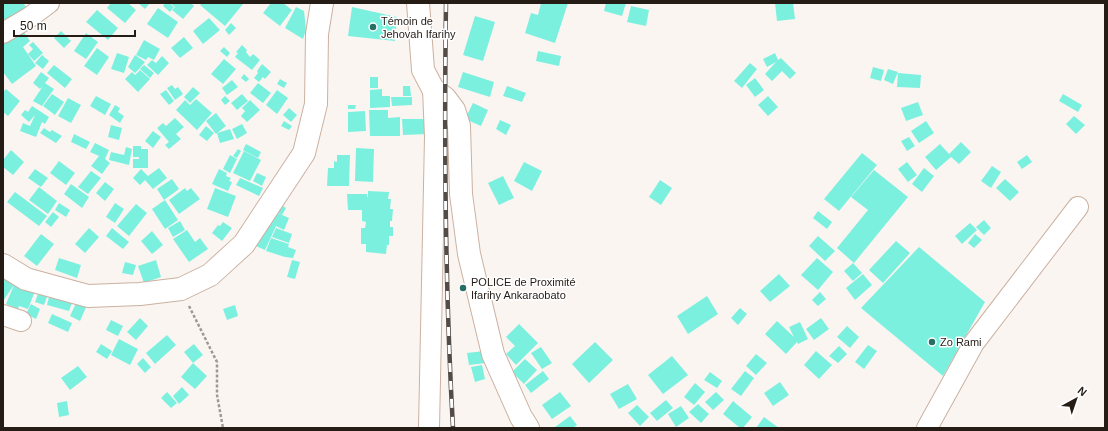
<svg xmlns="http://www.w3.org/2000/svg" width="1108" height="431" viewBox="0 0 1108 431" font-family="Helvetica,sans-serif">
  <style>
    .building { fill: #7cf0de }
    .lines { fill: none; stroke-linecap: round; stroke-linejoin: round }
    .street-casing { stroke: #cbb1a1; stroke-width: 22 }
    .secondary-casing { stroke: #cbb1a1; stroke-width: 24 }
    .path { stroke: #a09894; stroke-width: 2.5; stroke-dasharray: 3 2; stroke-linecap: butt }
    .street { stroke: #fff; stroke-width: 20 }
    .secondary { stroke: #fff; stroke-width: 22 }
    .rail-casing { stroke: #534b46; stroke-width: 4.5 }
    .rail { stroke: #fff; stroke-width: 3; stroke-dasharray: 9; stroke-linecap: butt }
    .poi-dot { fill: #276e64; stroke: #fff; stroke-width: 1.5 }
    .labels { text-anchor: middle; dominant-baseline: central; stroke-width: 3; stroke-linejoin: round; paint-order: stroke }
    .poi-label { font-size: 11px; fill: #251c16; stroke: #fff; text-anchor: start }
  </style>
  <rect width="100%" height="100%" fill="#fbf5f2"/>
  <g class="building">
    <polygon points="3,3 23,3 30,12 3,22"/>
    <polygon points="111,3 128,3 136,10 125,23 107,8"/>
    <polygon points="138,3 150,3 145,9"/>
    <polygon points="165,3 169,3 174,7 170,12 163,6"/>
    <polygon points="170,3 191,3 194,6 183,19 172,10 175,7"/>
    <polygon points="202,3 241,3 243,4 225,26 200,5"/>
    <polygon points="271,3 283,3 292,10 280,26 263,13"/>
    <polygon points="541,3 568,3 555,43 525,33 531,13 538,15"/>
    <polygon points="606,3 626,3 622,16 604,11"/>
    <polygon points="775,3 793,3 795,19 777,21"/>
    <polygon points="631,6 649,10 646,26 627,22"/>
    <polygon points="296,7 304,11 306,30 303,39 285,28"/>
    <polygon points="352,7 397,17 395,41 348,36"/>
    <polygon points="158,8 178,22 168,38 147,24"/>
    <polygon points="97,10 118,28 108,40 86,22"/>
    <polygon points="475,16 495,22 483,61 463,55"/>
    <polygon points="209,18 220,30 203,44 193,31"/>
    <polygon points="231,23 236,28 229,35 225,30"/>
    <polygon points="19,26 30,41 23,47 36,66 12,84 3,72 3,36"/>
    <polygon points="61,31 71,41 64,48 54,38"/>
    <polygon points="86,33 98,42 86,59 74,51"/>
    <polygon points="184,37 193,48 180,58 171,48"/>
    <polygon points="144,40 160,49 154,60 148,57 146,60 136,55"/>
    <polygon points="33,42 43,53 34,61 28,54 33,49 29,45"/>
    <polygon points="242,45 247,50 246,52 250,57 253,54 260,60 252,70 235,57 238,53 236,52"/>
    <polygon points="224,47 230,53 227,57 220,51"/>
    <polygon points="97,48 109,57 97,75 84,66"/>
    <polygon points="538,51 561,56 559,66 536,61"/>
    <polygon points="117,53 129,57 124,73 111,69"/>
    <polygon points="775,53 778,60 781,58 796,73 790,79 782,71 772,81 765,74 776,62 767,67 763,59"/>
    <polygon points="42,55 49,61 43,69 35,63"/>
    <polygon points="135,55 145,62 139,69 138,68 139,69 135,73 128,67"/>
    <polygon points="162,56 169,63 158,75 147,65 152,60 156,63"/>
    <polygon points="224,59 236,69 223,84 211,74"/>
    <polygon points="750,63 757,69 742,88 734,81"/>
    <polygon points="262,64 271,72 265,79 263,77 259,82 254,78 258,73 257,71"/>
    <polygon points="54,65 72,79 65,88 47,73"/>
    <polygon points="144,65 154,73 150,78 140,69"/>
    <polygon points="873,67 884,70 881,81 870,78"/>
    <polygon points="888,69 898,72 893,84 884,80"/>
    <polygon points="140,70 150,79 138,92 125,79 132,72 135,75"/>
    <polygon points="41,72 49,78 45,83 54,89 42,106 33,101 43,86 40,89 33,83"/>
    <polygon points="463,72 494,82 490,97 458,87"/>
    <polygon points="898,73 921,75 920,88 897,87"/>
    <polygon points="244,74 249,79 246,82 241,78"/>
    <rect x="370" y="77" width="8" height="11"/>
    <polygon points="755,78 764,90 755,97 746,85"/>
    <polygon points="280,79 287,83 284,88 277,84"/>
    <polygon points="232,80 238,87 227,95 222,88"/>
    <polygon points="258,83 271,93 263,103 250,93"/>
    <polygon points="172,85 175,89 178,87 183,94 175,100 167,88"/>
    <polygon points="403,86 410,86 411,96 403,96"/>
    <polygon points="507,86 526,93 522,102 503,96"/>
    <polygon points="193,87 200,93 190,103 184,97"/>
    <polygon points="6,89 20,101 8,116 3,112 3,92"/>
    <polygon points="382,89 382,96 390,96 390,107 370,108 370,90"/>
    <polygon points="166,90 174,101 169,105 160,94"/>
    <polygon points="277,90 288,98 277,114 266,105"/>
    <polygon points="52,94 64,102 55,115 43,106"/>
    <polygon points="242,94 248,101 237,110 231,103"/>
    <polygon points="1063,94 1082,105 1078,112 1059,101"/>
    <polygon points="96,96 111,104 105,115 90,106"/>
    <polygon points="225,96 230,101 225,105 221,100"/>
    <polygon points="768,96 778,107 768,116 758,105"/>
    <polygon points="391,97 412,97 412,105 392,106"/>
    <polygon points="68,98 81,105 71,123 58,116"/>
    <polygon points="196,99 212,113 197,130 176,110 185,100 190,105"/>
    <polygon points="250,100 260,110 247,122 241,116 245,111 242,108"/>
    <polygon points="918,102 923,115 906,121 901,108"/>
    <polygon points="473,103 488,110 481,126 465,119"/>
    <polygon points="115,105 120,108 118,112 124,116 120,123 109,115"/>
    <polygon points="348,105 356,105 355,109 348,109"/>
    <polygon points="32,106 49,117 45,124 42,122 36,137 20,131 23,123 30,126 35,115 29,122 21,115 25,110 28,112"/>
    <polygon points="289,108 297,115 291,122 283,115"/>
    <polygon points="369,110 388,110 388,118 400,117 400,136 370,136"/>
    <polygon points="365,111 366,131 348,132 348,112"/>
    <polygon points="216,113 226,126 216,134 206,121"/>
    <polygon points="1074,116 1085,125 1076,134 1066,124"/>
    <polygon points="175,118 184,127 176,134 181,139 169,149 165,145 169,142 157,128 163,123 166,126"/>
    <polygon points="402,119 428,119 428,134 403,135"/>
    <polygon points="500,120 511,125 506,135 496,129"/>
    <polygon points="284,121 292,126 289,130 281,126"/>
    <polygon points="926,121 934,133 919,143 911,131"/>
    <polygon points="242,124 247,133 237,139 232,129"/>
    <polygon points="111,125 122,128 119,140 108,137"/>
    <polygon points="206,126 214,133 207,141 199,135"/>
    <polygon points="44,128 50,132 52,130 62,136 56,143 40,133"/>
    <polygon points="230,129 234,139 220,143 217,133"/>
    <polygon points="153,131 161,137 153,148 145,141"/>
    <polygon points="74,134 90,142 86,149 71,142"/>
    <polygon points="909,137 915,146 907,151 901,141"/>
    <polygon points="961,142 971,152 959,164 951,157 936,170 925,157 940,144 949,154"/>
    <polygon points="95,143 109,150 105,159 110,163 102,174 91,166 99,156 90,152"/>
    <polygon points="246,144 261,152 258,158 243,150"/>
    <polygon points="133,146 141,146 141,149 148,149 148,168 133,168 133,159 139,159 139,157 133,157"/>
    <polygon points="126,147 132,149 129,165 109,160 111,152 124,155"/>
    <polygon points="356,148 374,149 373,182 355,181"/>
    <polygon points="238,149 241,151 237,158 233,156"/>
    <polygon points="11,150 24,162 13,175 3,167 3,160"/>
    <polygon points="244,151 261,160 250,181 233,173"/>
    <polygon points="862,153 877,165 839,211 824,199"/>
    <polygon points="230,155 237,159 230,173 223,169"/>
    <polygon points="337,155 350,155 349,186 327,186 328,168 334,168 334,161 337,162"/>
    <polygon points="1027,155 1032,162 1022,169 1017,162"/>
    <polygon points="59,161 75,173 66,185 50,173"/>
    <polygon points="524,162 542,171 532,191 514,181"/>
    <polygon points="907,162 917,175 908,182 898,169"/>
    <polygon points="992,166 1001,172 991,188 981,181"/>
    <polygon points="159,168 167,178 153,189 145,180 140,185 133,178 141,169 148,176"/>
    <polygon points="924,168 934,176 922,192 912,184"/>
    <polygon points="35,169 48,178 41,187 28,178"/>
    <polygon points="219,169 227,173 226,176 231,178 229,181 232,182 228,191 212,184"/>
    <polygon points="874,170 908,197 854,263 837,248 868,210 851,197"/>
    <polygon points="91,171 101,178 88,194 78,187"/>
    <polygon points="257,173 266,177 262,186 253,181"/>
    <polygon points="503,176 514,198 499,205 488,183"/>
    <polygon points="240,178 263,188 259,196 236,185"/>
    <polygon points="172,179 179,189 164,200 157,189"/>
    <polygon points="1005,179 1019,192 1010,201 996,188"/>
    <polygon points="660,180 672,188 661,205 649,197"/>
    <polygon points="105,182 114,189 105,201 96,193"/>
    <polygon points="71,184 89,197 82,208 64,194"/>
    <polygon points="39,187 57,201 48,214 29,200"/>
    <polygon points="185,188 187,191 191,188 200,199 179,214 169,200"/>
    <polygon points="215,188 236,196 228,217 207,209"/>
    <polygon points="368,191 389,192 388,199 391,199 390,209 393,209 392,221 390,221 390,227 393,227 393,236 389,236 389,245 387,245 386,254 366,252 366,244 361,244 361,228 365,228 366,222 362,221 362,210 348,210 347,194 367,194 367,197 368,197"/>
    <polygon points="15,192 47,216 39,226 7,202"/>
    <polygon points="165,200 178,220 165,229 152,209"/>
    <polygon points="59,203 70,210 66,217 55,210"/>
    <polygon points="115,203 124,209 115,223 106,217"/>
    <polygon points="278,203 286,208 282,215 274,210"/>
    <polygon points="136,204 147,213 129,236 117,226"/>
    <polygon points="269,209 289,218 284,230 276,226 265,250 249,243"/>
    <polygon points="818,211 832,222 827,229 813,218"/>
    <polygon points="53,212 59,217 51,227 45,222"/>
    <polygon points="984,220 991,228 984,235 976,227"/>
    <polygon points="180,221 185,230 173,237 168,228"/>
    <polygon points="223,222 232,228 222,241 212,233 218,225 220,226"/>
    <polygon points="970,223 977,230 962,244 955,236"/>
    <polygon points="89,228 99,237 85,253 75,244"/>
    <polygon points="112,228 129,242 123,249 106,236"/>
    <polygon points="276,228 292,234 289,243 272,237"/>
    <polygon points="187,230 195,242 200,238 208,249 189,262 173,239"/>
    <polygon points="152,231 163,245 152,254 141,241"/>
    <polygon points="41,234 54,244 37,266 24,256"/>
    <polygon points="975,234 982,240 974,248 968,243"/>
    <polygon points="818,236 835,251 825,261 809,246"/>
    <polygon points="271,238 289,244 288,247 296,250 293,258 285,257 266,251"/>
    <polygon points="896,241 910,253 883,283 869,270"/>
    <polygon points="919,247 985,302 943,376 861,308"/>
    <polygon points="59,258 81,265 77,278 55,270"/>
    <polygon points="817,258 833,272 818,290 801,275"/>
    <polygon points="156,260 161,277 144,283 138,266"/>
    <polygon points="292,260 300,262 295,279 287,277"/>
    <polygon points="125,262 136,265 133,275 122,273"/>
    <polygon points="853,263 862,273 853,281 844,271"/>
    <polygon points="779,274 790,286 770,302 760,291"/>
    <polygon points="863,274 872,285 855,300 846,288"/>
    <polygon points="3,276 35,291 28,309 19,306 18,309 6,304 14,285 3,301"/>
    <polygon points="39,291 48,294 44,305 35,302"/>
    <polygon points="820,292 826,299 818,306 812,300"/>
    <polygon points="50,293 73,300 69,311 47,305"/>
    <polygon points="707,296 718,314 688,334 677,316"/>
    <polygon points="77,301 87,305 80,321 70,316"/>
    <polygon points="31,304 40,309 36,319 26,314"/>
    <polygon points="235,305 238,316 227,320 223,309"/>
    <polygon points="740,308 747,314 738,325 731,318"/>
    <polygon points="52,314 72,323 68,332 48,323"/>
    <polygon points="140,318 148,326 136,340 127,332"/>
    <polygon points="821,318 829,329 814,340 806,329"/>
    <polygon points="111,320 123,326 118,336 106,330"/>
    <polygon points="777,321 794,337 789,327 800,322 808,339 798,344 797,342 786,354 765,334"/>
    <polygon points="519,324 538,343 516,365 506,354 515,346 506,337"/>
    <polygon points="847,326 859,337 850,348 837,337"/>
    <polygon points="167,335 176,345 155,364 146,353"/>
    <polygon points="119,339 138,349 130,365 111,355"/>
    <polygon points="595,342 613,360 589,383 572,364"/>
    <polygon points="101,344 112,351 107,359 96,352"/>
    <polygon points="194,344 203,355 193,363 184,352"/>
    <polygon points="868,345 877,351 864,369 855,362"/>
    <polygon points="839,346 847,354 838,363 829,356"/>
    <polygon points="541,347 552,363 542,369 531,353"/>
    <polygon points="484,351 486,363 469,365 467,353"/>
    <polygon points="816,351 832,365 819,379 804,365"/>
    <polygon points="756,354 767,363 756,375 746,366"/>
    <polygon points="672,356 688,375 663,394 648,375"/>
    <polygon points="143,358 151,367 145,373 137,364"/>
    <polygon points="525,359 537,370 524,384 512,372"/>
    <polygon points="193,363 207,376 195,389 181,377"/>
    <polygon points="482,365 485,379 475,382 471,367"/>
    <polygon points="78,366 87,377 70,390 61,378"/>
    <polygon points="543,371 549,379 531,393 525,385"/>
    <polygon points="745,371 754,378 741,396 731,389"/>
    <polygon points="710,372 722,381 717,388 704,380"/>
    <polygon points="780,382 789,395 773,406 764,393"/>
    <polygon points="695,383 705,392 694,405 684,397"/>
    <polygon points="628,384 637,399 619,409 610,394"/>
    <polygon points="182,387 189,395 179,404 173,396"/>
    <polygon points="167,392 177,403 171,408 161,398"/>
    <polygon points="560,392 571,406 552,419 542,405"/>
    <polygon points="716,392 724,400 713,410 705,402"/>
    <polygon points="666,400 673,408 657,421 650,413"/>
    <polygon points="67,401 69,415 59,417 57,403"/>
    <polygon points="733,401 752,417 743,428 740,428 723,414"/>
    <polygon points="698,404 709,414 701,423 689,412"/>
    <polygon points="637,405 649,417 640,426 628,413"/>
    <polygon points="681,406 689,418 676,427 668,414"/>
    <polygon points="570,416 577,425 573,428 556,428 555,427"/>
    <polygon points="764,417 779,428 756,428"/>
  </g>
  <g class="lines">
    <g class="street-casing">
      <g id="street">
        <polyline points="3,33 30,17 49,3"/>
        <polyline points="3,315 21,321"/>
        <polyline points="429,428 435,137 433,89"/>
        <polyline points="927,428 974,343 1078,207"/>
      </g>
    </g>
    <g class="secondary-casing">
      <g id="secondary">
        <polyline points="418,3 423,70 433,89 445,98 454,110 459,126 461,194 469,254 493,354 521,417 528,428"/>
        <polyline points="3,265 26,279 88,296 140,294 181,289 210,275 244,244 304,153 316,104 317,34 322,3"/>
      </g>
    </g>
    <polyline class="path" points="189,306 217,362 217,395 223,428"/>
    <use href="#street" class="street"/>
    <use href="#secondary" class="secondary"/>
    <g class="rail-casing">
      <path id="rail" d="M446,3C444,145 445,287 453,428"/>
    </g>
    <use href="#rail" class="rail"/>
  </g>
  <g class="poi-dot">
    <circle cx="373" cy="27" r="4"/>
    <circle cx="463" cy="288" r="4"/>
    <circle cx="932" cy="342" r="4"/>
  </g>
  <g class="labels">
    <g class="poi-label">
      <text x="381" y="21">Témoin de<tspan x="381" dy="13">Jehovah Ifarihy</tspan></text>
      <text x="471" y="282">POLICE de Proximité<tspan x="471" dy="13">Ifarihy Ankaraobato</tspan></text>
      <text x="940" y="342">Zo Rami</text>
    </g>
  </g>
  <rect width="1108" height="431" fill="none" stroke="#251c16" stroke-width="8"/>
  <g transform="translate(1076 399) rotate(40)" stroke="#ffffff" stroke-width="3" paint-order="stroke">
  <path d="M0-3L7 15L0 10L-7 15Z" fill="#251c16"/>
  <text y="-6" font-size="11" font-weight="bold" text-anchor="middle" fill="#251c16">N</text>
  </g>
  <path d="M14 30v6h121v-6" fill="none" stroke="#251c16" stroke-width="2"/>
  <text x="20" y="30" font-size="12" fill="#251c16" stroke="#ffffff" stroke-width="3" paint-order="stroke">50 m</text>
</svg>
